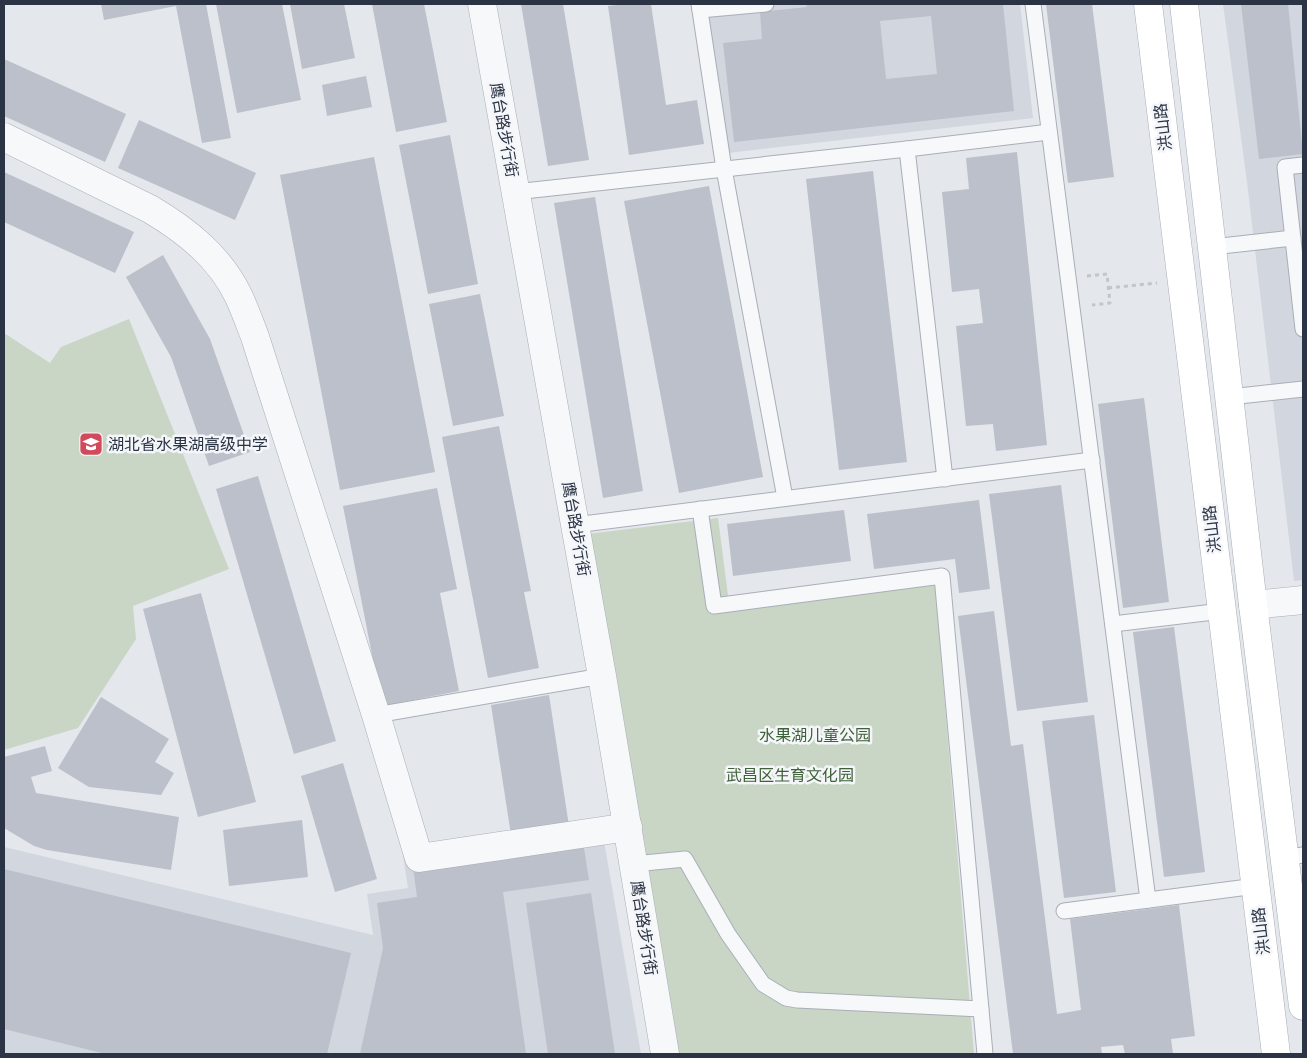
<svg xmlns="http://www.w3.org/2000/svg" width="1307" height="1058" viewBox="0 0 1307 1058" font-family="'DejaVu Sans','Noto Sans SC',sans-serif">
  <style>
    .built { fill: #d2d6de }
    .green { fill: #c9d6c5 }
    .building { fill: #bbc0ca; fill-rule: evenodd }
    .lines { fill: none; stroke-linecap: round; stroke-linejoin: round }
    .lane-casing { stroke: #a9aeb7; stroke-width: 17 }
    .street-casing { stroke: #a9aeb7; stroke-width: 29 }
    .secondary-casing { stroke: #a9aeb7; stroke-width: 29 }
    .path { stroke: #c2c5cb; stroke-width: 3; stroke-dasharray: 4 4; stroke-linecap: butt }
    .lane { stroke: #f7f8fa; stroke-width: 15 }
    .street { stroke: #f7f8fa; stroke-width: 28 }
    .secondary { stroke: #fff; stroke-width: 28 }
    .labels { text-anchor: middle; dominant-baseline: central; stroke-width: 5; stroke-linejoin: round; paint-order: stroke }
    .street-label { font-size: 16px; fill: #2b3445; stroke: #f4f6f9 }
    .poi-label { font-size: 16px; fill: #2b3445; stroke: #f4f6f9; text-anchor: start }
    .park-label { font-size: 16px; fill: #3f6138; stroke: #f4f6f9 }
  </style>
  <rect width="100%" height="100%" fill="#e4e7ec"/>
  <g class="built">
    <polygon points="706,4 1020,4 1033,118 728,153"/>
    <polygon points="1223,4 1303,4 1303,580 1294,581 1247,182"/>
    <polygon points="601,824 641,1054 4,1054 4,847 373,935 367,894 408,888 403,855"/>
  </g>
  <g class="green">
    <polygon points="129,319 229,569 133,606 136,639 78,728 4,750 4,333 50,363 61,347"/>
    <polygon points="718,518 730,611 935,585 974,1054 675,1054 588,534"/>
  </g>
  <g class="building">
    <polygon points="101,4 206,4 231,138 202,143 176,6 104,20"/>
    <polygon points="216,4 282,4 301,100 237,113"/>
    <polygon points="290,4 344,4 355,58 302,69"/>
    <polygon points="372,4 424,4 447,122 396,132"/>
    <polygon points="521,4 563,4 589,160 548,166"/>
    <polygon points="624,4 651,4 666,105 697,100 704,144 629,155 608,6"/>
    <path d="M806,4H1003L1014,111L734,142L723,43L762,39L760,12L807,7ZM931,16L937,74L886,79L880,21Z"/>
    <polygon points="1046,4 1092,4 1114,177 1068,183"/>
    <polygon points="1241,4 1288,4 1303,154 1259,159"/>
    <polygon points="4,59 126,114 105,162 4,116"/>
    <polygon points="366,76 372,107 327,116 322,85"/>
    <polygon points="139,120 256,173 235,220 118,168"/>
    <polygon points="450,135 478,284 428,294 399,145"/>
    <polygon points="1017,152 1047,445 996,451 993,424 966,426 956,326 983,323 979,289 952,292 942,192 969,189 966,158"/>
    <polygon points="374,157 435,472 340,490 280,175"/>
    <polygon points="873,171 907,462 839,470 806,179"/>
    <polygon points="4,172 134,232 115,273 4,222"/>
    <polygon points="709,186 763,477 679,493 624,201"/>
    <polygon points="595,197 643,491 603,498 554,203"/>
    <polygon points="163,255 210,339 250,452 209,466 171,357 126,277"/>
    <polygon points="480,294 504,416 453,426 429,304"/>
    <polygon points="1144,398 1169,602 1123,608 1098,404"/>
    <polygon points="499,426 531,591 524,592 539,668 488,678 442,437"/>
    <polygon points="258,476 336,741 294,754 216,489"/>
    <polygon points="1061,485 1088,702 1017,711 989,494"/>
    <polygon points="437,488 457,589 440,593 459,691 382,706 343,506"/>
    <polygon points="979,500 990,589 959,593 955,559 874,569 867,514"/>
    <polygon points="844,510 851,561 733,576 727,524"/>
    <polygon points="201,593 256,802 198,817 143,609"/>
    <polygon points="994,611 1011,746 1023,744 1057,1014 1081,1010 1070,919 1179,905 1195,1036 1171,1039 1173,1054 1125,1054 1123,1045 1101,1047 1102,1054 1013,1054 958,616"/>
    <polygon points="1174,627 1205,872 1164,877 1133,632"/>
    <polygon points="549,695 569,826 511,835 491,705"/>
    <polygon points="101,697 169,739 155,762 174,773 161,795 89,787 58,768"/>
    <polygon points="1094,715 1116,892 1064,898 1042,721"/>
    <polygon points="45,746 52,771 31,777 36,793 179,817 171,870 47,850 34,846 4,828 4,757"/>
    <polygon points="343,763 377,879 335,892 301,776"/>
    <polygon points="302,820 308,877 229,886 223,830"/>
    <polygon points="583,842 589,880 503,892 526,1054 360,1054 383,948 377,903 417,897 413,867"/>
    <polygon points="4,869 351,953 327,1054 106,1054 4,1029"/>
    <polygon points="591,893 615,1054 548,1054 526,903"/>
  </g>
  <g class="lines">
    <g class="lane-casing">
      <g id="lane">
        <polyline points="699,4 724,169 785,498"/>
        <polyline points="1033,4 1148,900"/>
        <polyline points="700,10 766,4"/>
        <polyline points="907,149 945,479"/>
        <polyline points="1303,165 1285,167 1303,329"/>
        <polyline points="515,192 907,149 1049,132"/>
        <polyline points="1212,247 1293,238"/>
        <polyline points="1230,397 1303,389"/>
        <polyline points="700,509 714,606 942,576 985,1054"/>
        <polyline points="575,525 1092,460"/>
        <polyline points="1113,624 1222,611"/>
        <polyline points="376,715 602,676"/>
        <polyline points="1284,858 1303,855"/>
        <polyline points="634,864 685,859 728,934 763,984 786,998 797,1000 981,1009"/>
        <polyline points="1064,911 1256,886"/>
      </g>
    </g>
    <g class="street-casing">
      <g id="street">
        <polyline points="482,4 602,676 665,1054"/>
        <path d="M4,137L150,209C187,231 220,257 239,297C245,310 250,324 255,337L376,715L419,858L628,827"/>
        <polyline points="1253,605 1303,600"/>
      </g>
    </g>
    <g class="secondary-casing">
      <g id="secondary">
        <polyline points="1148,4 1276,1054"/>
        <polyline points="1184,4 1253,605 1303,1006"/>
      </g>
    </g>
    <g class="path">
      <polyline points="1087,276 1107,274 1110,303 1092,305"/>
      <polyline points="1108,288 1157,283"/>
    </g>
    <use href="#lane" class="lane"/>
    <use href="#street" class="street"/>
    <use href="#secondary" class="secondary"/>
  </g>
  <defs>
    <g id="school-square" transform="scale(1.25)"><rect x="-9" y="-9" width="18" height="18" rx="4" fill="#d1495b" stroke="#f4f6f9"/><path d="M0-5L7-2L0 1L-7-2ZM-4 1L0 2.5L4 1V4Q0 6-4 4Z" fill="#fff"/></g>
  </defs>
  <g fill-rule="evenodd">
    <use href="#school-square" x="91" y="444"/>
  </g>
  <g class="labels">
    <g class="street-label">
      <text transform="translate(1163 127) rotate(-97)">洪山路</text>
      <text transform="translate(504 130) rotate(80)">鹰台路步行街</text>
      <text transform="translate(576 529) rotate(80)">鹰台路步行街</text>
      <text transform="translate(1212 529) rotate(-97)">洪山路</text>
      <text transform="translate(644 928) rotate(81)">鹰台路步行街</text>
      <text transform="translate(1261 931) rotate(-97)">洪山路</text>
    </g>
    <g class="poi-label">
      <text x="108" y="444">湖北省水果湖高级中学</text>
    </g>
    <g class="park-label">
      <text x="815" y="735">水果湖儿童公园</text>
      <text x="790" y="775">武昌区生育文化园</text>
    </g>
  </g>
  <rect width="1307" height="1058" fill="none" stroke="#2b3445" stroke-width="10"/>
</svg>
